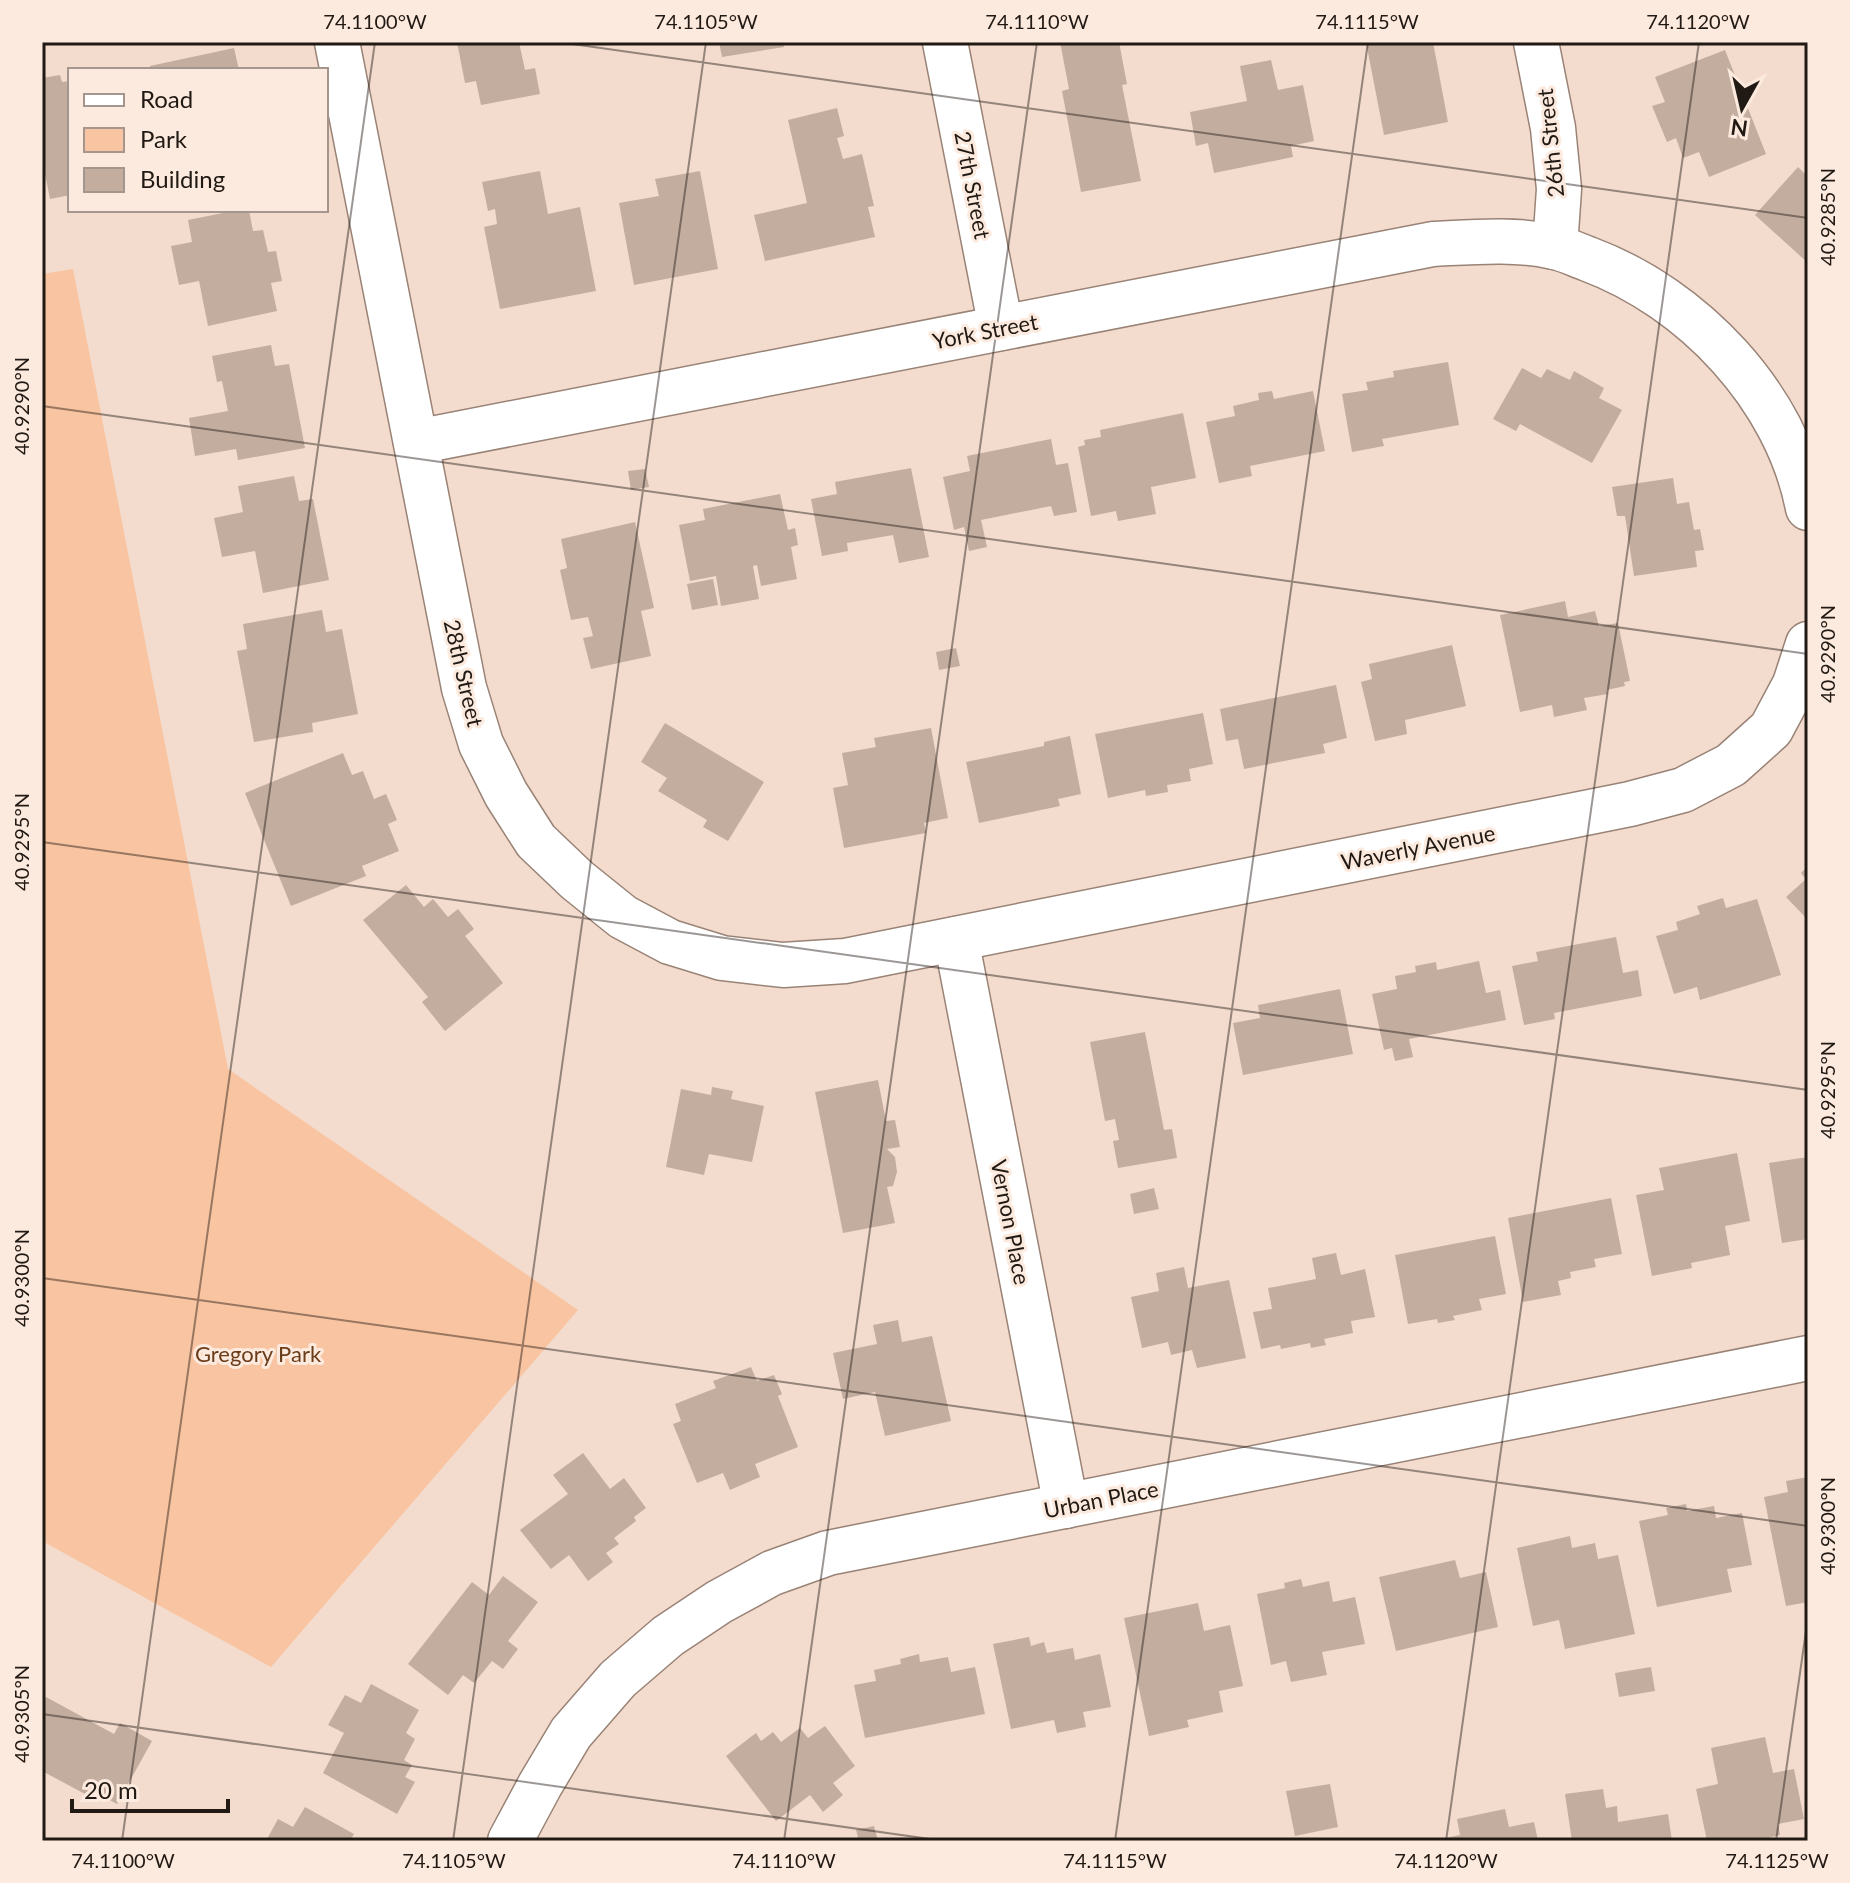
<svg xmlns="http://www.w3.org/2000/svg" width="1850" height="1883" viewBox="0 0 1850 1883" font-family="Lato,sans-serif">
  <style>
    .green { fill: #f9c4a1 }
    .building { fill: #c3ad9f }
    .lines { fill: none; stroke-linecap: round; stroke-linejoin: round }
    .minor-casing { stroke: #998376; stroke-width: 47 }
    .minor { stroke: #fff; stroke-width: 44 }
    .ticks { fill: none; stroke: #211913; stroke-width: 2; stroke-opacity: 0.45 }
    .labels { text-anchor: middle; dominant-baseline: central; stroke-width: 6; stroke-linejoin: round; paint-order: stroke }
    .street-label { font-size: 22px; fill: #211913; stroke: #fdeade }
    .park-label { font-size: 22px; fill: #6a3c1a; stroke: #fdeade }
    .neatline { fill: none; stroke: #211913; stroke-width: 3 }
    .ticks-label { font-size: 20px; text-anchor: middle; fill: #211913 }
  </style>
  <rect width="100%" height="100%" fill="#f3dccd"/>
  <polygon class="green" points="73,269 228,1069 578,1310 271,1667 42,1541 42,274"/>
  <g class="building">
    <polygon points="457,42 519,42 525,70 535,68 540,94 481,105 476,81 465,83"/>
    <polygon points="719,42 783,42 784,47 722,57"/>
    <polygon points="1060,42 1119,42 1127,84 1122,85 1141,181 1081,192 1062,91 1069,89"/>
    <polygon points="1366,42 1413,42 1414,44 1433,42 1448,122 1384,135"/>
    <polygon points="234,48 239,70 151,70 150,66"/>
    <polygon points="1725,50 1766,154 1709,177 1699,152 1683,158 1676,138 1667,142 1652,106 1665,102 1655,77"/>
    <polygon points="1271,60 1278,90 1303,85 1314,141 1291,146 1293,157 1214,173 1208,143 1196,146 1190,112 1247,101 1240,66"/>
    <polygon points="60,75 62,82 70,81 70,195 50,199 45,174 42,175 42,78"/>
    <polygon points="837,108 844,136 837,138 843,159 862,154 874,206 868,207 875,237 765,261 754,215 807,203 788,120"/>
    <polygon points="1798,167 1808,177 1808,263 1755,215"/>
    <polygon points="540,171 548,214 580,207 596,291 500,309 484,227 497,224 495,209 488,211 482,182"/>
    <polygon points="700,171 718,269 634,285 619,203 659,196 655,179"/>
    <polygon points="238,210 249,210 253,231 263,230 268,252 276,251 282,281 271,283 277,311 208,326 199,281 179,285 171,246 192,242 188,220"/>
    <polygon points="271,345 275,366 289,364 305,448 238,460 236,449 195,456 189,418 228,411 222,381 217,382 212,356"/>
    <polygon points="1448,362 1459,425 1382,439 1384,446 1352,452 1342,394 1368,390 1366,382 1394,377 1393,371"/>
    <polygon points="1522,368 1541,378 1547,369 1570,380 1574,371 1604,388 1599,398 1622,410 1592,463 1520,424 1516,431 1493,419"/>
    <polygon points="1272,391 1274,399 1313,391 1325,451 1250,466 1252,476 1219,483 1206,422 1235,416 1233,406 1259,400 1258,393"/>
    <polygon points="1183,413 1196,478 1151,487 1156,514 1118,521 1116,511 1091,516 1078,447 1085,445 1084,440 1101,437 1100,430"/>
    <polygon points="1051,439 1056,465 1068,463 1077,512 1054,516 1051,506 981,520 987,547 969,551 964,527 954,530 943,477 970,471 967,456"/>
    <polygon points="911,468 929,557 899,563 893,535 847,543 848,551 822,556 811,499 837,494 835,482"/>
    <polygon points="645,469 649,487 631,490 628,471"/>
    <polygon points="294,476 299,501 313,499 329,580 263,593 255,551 222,557 214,518 243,512 238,486"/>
    <polygon points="1673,478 1677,504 1689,502 1694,530 1700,529 1704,550 1695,551 1697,567 1634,576 1625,516 1617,516 1612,487"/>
    <polygon points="780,494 788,530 795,528 798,545 791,547 797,579 761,586 757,565 753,566 759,599 721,606 716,576 690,581 679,525 705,520 703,509"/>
    <polygon points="635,522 654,608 641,611 651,656 591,669 583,638 593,636 588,617 571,620 560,570 567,568 561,539"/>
    <polygon points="713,579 718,605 692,610 687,584"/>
    <polygon points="1565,601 1568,617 1595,611 1599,626 1618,623 1630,681 1624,682 1625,686 1607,690 1608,694 1584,698 1587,710 1554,717 1552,705 1520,712 1500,615"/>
    <polygon points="322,610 326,632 342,629 358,714 312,723 313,732 254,742 237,651 247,649 243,624"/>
    <polygon points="1452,645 1466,706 1405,720 1407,734 1375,741 1361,682 1372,679 1369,664"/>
    <polygon points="956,648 960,666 939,670 936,652"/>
    <polygon points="1336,685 1347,738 1323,744 1325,753 1244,769 1238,739 1226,741 1220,709"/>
    <polygon points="1203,713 1213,764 1189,769 1191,781 1167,785 1168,792 1146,796 1145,790 1108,798 1095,734"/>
    <polygon points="665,723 764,782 728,841 703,827 707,820 658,791 667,778 641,762"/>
    <polygon points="931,728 948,818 924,823 926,833 844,848 833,788 848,785 842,753 876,747 874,738"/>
    <polygon points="1070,736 1081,794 1058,799 1060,806 979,823 966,762 1044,746 1044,742"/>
    <polygon points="343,753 352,775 363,771 374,799 386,794 397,820 388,824 399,851 362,866 366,876 291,906 245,793"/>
    <polygon points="1808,866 1808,920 1786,897 1806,879 1801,873"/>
    <polygon points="406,885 424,907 433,899 448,917 458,909 474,929 465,936 503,983 445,1031 422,1002 428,997 363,920"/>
    <polygon points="1723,898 1726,908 1757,899 1781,975 1700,1000 1697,987 1674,994 1656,936 1678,930 1676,922 1700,914 1697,906"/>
    <polygon points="1616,937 1623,973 1638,970 1642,996 1554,1013 1555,1019 1524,1025 1512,966 1538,961 1536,952"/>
    <polygon points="1479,961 1486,993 1500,990 1506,1020 1409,1039 1413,1057 1395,1061 1392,1048 1384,1050 1372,994 1397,989 1395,976 1416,972 1415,966 1436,962 1437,970"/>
    <polygon points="1340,989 1353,1054 1243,1075 1233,1023 1260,1018 1258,1005"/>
    <polygon points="1145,1032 1164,1130 1172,1129 1177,1158 1118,1168 1113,1141 1119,1140 1115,1119 1105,1121 1090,1042"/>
    <polygon points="878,1080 886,1121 895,1120 900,1147 887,1149 895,1157 897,1172 893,1186 887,1187 895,1223 843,1233 815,1092"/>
    <polygon points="712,1087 733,1091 731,1099 764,1106 752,1162 709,1154 704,1175 666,1167 681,1089 711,1095"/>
    <polygon points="1737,1153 1750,1221 1725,1226 1730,1255 1691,1263 1692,1268 1652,1276 1636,1195 1664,1190 1659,1168"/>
    <polygon points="1808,1157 1808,1239 1782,1243 1769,1163"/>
    <polygon points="1154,1188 1159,1209 1134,1214 1130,1194"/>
    <polygon points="1611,1198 1622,1254 1594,1259 1596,1267 1570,1272 1571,1278 1558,1281 1561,1295 1523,1302 1508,1218"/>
    <polygon points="1495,1236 1506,1294 1479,1299 1482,1310 1453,1316 1455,1320 1438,1323 1437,1319 1408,1324 1395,1255"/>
    <polygon points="1336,1253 1341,1275 1365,1269 1375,1317 1351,1321 1353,1333 1324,1339 1326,1345 1311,1348 1310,1343 1281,1349 1280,1345 1261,1349 1253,1312 1272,1309 1268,1288 1316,1279 1312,1258"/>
    <polygon points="1184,1267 1188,1288 1229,1280 1246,1358 1197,1368 1192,1350 1171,1355 1168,1342 1142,1348 1131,1297 1159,1291 1156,1273"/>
    <polygon points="898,1320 902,1342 932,1336 951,1421 885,1436 875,1392 843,1399 833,1353 877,1344 873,1325"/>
    <polygon points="751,1367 757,1381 774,1375 782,1394 778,1396 798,1447 755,1464 760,1477 730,1490 723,1473 697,1483 673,1424 681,1421 675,1404 716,1388 713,1381"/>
    <polygon points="583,1453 610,1489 624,1478 646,1508 634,1517 636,1521 614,1538 619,1544 606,1553 613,1562 588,1581 569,1555 551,1569 520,1530 568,1494 553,1475"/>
    <polygon points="1808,1477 1808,1602 1786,1606 1764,1497 1788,1492 1786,1481"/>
    <polygon points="1686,1504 1687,1511 1714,1506 1716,1518 1742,1513 1752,1565 1727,1569 1732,1592 1657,1607 1639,1521 1668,1515 1666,1508"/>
    <polygon points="1570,1536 1572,1548 1595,1543 1598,1559 1618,1555 1635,1634 1565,1649 1559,1620 1533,1626 1517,1548"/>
    <polygon points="1455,1560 1460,1578 1486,1572 1498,1627 1396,1651 1379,1577"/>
    <polygon points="503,1576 538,1602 508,1641 518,1649 503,1669 492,1661 474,1683 463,1675 448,1695 408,1664 472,1582 489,1595"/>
    <polygon points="1301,1579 1303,1587 1329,1581 1333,1602 1355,1597 1365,1644 1322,1652 1327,1675 1291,1682 1286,1661 1271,1665 1257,1594 1285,1588 1284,1583"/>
    <polygon points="1198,1603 1204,1631 1230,1625 1243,1686 1219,1691 1223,1712 1187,1720 1189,1727 1149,1736 1124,1618"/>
    <polygon points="1029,1637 1031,1646 1044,1642 1047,1653 1073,1648 1075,1660 1100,1654 1111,1707 1083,1712 1086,1727 1057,1733 1054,1720 1011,1729 993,1644"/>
    <polygon points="919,1654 920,1662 948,1657 951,1672 975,1667 985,1714 865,1738 854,1685 876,1681 874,1670 901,1664 900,1659"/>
    <polygon points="1651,1667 1655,1691 1619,1697 1615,1673"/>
    <polygon points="371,1684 419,1710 406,1733 415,1739 404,1760 412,1765 405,1777 415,1782 397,1814 323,1773 344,1733 328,1725 345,1695 361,1703"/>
    <polygon points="46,1697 114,1734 120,1723 152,1741 117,1804 89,1789 85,1794 42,1771 42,1705"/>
    <polygon points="825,1726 855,1766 833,1783 843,1795 823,1812 810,1795 776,1821 726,1756 756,1733 761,1741 773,1732 781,1742 800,1728 808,1738"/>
    <polygon points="1765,1737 1773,1773 1794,1769 1804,1819 1778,1824 1780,1835 1755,1841 1707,1841 1696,1789 1718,1784 1711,1748"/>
    <polygon points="1330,1784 1338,1827 1295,1836 1286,1791"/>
    <polygon points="1603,1789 1606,1808 1617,1806 1618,1822 1668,1814 1672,1841 1572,1841 1565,1794"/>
    <polygon points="305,1807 354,1834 350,1841 266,1841 278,1819 293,1827"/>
    <polygon points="1505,1809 1509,1827 1534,1822 1538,1841 1436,1841 1436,1840 1460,1835 1457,1819"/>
    <polygon points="874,1826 878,1841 859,1841 856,1830"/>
  </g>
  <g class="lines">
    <g class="minor-casing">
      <g id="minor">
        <polyline points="337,42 464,688 481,744 506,794 536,841 577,880 623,917 670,942 722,958 783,965 845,961 1630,804 1683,790 1731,765 1771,729 1795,684 1808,644"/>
        <polyline points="945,42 1001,328"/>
        <polyline points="1536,42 1553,128 1559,189 1555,247"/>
        <path d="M416,442L1433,244C1473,242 1514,238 1554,247C1565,249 1577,255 1588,259C1693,298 1787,397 1808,508"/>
        <polyline points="956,939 1066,1506"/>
        <polyline points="510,1841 540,1785 571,1733 618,1679 668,1636 719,1602 772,1573 828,1553 1808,1358"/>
      </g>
    </g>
    <use href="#minor" class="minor"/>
  </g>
  <path class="ticks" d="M558,42L1808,218M42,59L44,42M42,406L1808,654M42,842L1808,1090M42,1278L1808,1526M42,1714L944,1841M122,1841L375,42M453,1841L706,42M784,1841L1037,42M1115,1841L1368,42M1446,1841L1699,42M1776,1841L1808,1617"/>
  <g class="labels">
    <g class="street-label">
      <text transform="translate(1550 143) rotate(-96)">26th Street</text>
      <text transform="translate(973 185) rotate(79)">27th Street</text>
      <text transform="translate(985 331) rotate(-11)">York Street</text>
      <text transform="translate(464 673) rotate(77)">28th Street</text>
      <text transform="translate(1418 847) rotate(-11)">Waverly Avenue</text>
      <text transform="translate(1011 1222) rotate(79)">Vernon Place</text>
      <text transform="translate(1101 1499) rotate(-11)">Urban Place</text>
    </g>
    <g class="park-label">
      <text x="258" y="1353">Gregory Park</text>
    </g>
  </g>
  <rect width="1850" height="1883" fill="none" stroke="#fdeade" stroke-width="88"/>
  <rect x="68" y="68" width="260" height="144" fill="#fdeade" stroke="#a5968d" stroke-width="2"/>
  <rect x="84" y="94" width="40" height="12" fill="#ffffff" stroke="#a5968d" stroke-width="2"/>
  <text x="140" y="108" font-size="24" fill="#211913">Road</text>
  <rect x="84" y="128" width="40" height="24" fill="#f9c4a1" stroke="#a5968d" stroke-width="2"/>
  <text x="140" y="148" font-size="24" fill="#211913">Park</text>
  <rect x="84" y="168" width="40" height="24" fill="#c3ad9f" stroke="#a5968d" stroke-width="2"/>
  <text x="140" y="188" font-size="24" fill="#211913">Building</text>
  <g transform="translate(1742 108) rotate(188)" stroke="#fdeade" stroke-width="6" paint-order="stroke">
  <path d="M0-6L14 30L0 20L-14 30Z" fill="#211913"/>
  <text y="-12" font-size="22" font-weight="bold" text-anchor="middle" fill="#211913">N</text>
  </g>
  <path d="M72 1799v12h156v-12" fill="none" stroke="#211913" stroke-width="4"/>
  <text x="84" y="1799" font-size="24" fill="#211913" stroke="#fdeade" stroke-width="6" paint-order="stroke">20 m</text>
  <rect x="44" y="44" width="1762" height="1795" class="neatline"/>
  <g class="ticks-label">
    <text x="375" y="29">74.1100°W</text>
    <text x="706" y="29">74.1105°W</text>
    <text x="1037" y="29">74.1110°W</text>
    <text x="1367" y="29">74.1115°W</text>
    <text x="1698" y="29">74.1120°W</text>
    <text transform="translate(1828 217) rotate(-90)" y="7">40.9285°N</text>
    <text transform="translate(22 406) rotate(-90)" y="7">40.9290°N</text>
    <text transform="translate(1828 654) rotate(-90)" y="7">40.9290°N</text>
    <text transform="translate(22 842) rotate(-90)" y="7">40.9295°N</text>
    <text transform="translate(1828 1090) rotate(-90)" y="7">40.9295°N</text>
    <text transform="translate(22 1278) rotate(-90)" y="7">40.9300°N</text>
    <text transform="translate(1828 1526) rotate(-90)" y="7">40.9300°N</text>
    <text transform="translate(22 1714) rotate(-90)" y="7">40.9305°N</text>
    <text x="123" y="1868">74.1100°W</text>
    <text x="454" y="1868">74.1105°W</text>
    <text x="784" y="1868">74.1110°W</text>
    <text x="1115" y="1868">74.1115°W</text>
    <text x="1446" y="1868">74.1120°W</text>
    <text x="1777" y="1868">74.1125°W</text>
  </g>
</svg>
